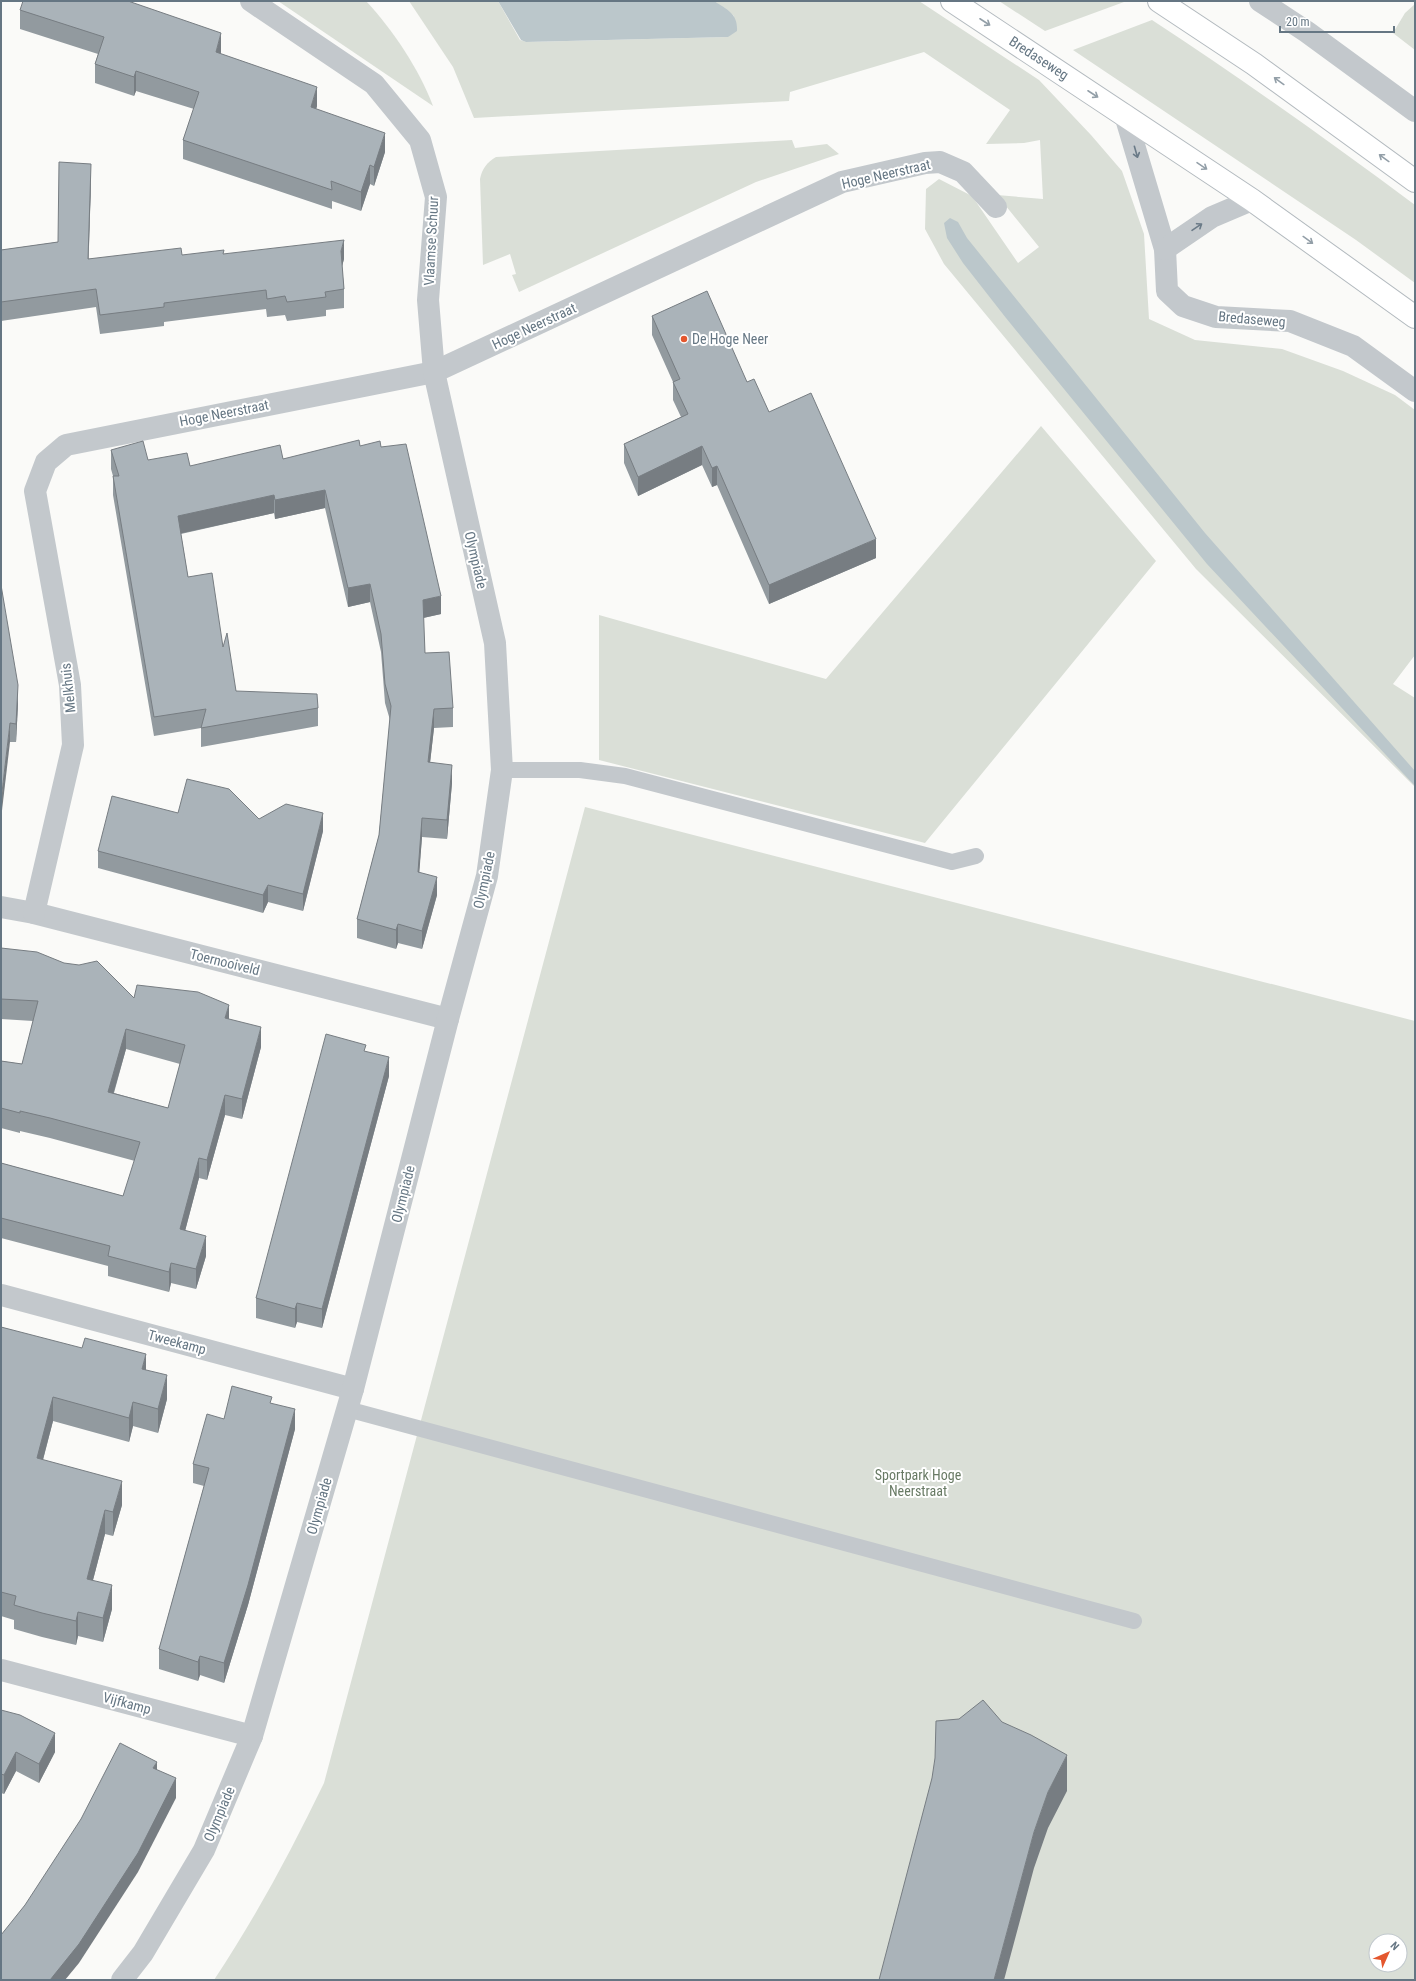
<svg xmlns="http://www.w3.org/2000/svg" width="1416" height="1981" viewBox="0 0 1416 1981" font-family="'Roboto Condensed',sans-serif">
  <style>
    .green { fill: #dadfd7; fill-rule: evenodd }
    .water { fill: #bbc7cb }
    .lines { fill: none; stroke-linecap: round; stroke-linejoin: round }
    .secondary-casing { stroke: #b3babf; stroke-width: 24 }
    .service { stroke: #c3c8cc; stroke-width: 16 }
    .minor { stroke: #c3c8cc; stroke-width: 22 }
    .secondary { stroke: #fff; stroke-width: 22 }
    .wall { fill: #929a9f; fill-rule: evenodd }
    .shaded-wall { fill: #777d82 }
    .building { fill: #aab3b9; stroke: #777d82; fill-rule: evenodd }
    .oneway { stroke: #939fa8 }
    .oneway2 { stroke: #6a7a87 }
    .poi-dot { fill: #e4572e; stroke: #fff; stroke-width: 1.5 }
    .labels { text-anchor: middle; dominant-baseline: central; stroke-width: 4; stroke-linejoin: round; paint-order: stroke }
    .street-label { font-size: 14px; fill: #657683; stroke: #fff }
    .poi-label { font-size: 14px; fill: #657683; stroke: #fff; text-anchor: start }
    .park-label { font-size: 14px; fill: #687a64; stroke: #fff }
  </style>
  <rect width="100%" height="100%" fill="#fafaf8"/>
  <g class="green">
    <path d="M278,1H366C393,30 419,69 433,106Z"/>
    <polygon points="409,1 498,1 520,40 527,42 728,37 734,16 714,1 919,1 1039,80 1091,135 1122,171 1144,234 1149,319 1195,340 1282,349 1343,371 1395,395 1415,410 1415,655 1393,684 1415,698 1415,787 1196,569 944,264 925,229 926,189 939,179 972,196 1018,263 1039,247 997,195 1043,199 1040,140 1024,143 986,144 1010,110 924,52 790,92 789,101 474,118 453,67"/>
    <polygon points="999,1 1123,1 1124,2 1045,31"/>
    <polygon points="1415,4 1415,50 1393,33 1405,13"/>
    <path d="M1152,20C1242,79 1329,141 1415,205V283L1356,240L1073,50Z"/>
    <path d="M792,140L795,148L827,144L839,154L756,182L519,292L512,275L516,274L510,254L483,265L480,179C482,169 487,162 496,157Z"/>
    <polygon points="1041,426 1156,561 925,843 599,760 599,615 826,679"/>
    <path d="M585,807L1415,1021V1980H214C256,1917 291,1851 324,1783ZM1376,1941H1400V1965H1376Z"/>
  </g>
  <g class="water">
    <path d="M498,1H714C728,10 738,14 737,31L728,37L526,42L521,40Z"/>
    <polygon points="950,218 958,222 967,238 1205,533 1415,771 1415,786 1207,564 1006,318 963,263 947,238 944,223"/>
  </g>
  <g class="lines">
    <g class="secondary-casing">
      <g id="secondary">
        <polyline points="952,1 1252,200 1415,317"/>
        <polyline points="1159,1 1254,64 1415,181"/>
      </g>
    </g>
    <g class="service">
      <polyline points="502,770 580,770 625,776 952,862 976,856"/>
      <polyline points="347,1409 1134,1621"/>
    </g>
    <g class="minor">
      <polyline points="1260,1 1307,32 1415,111"/>
      <polyline points="1125,115 1165,249 1167,291 1183,306 1216,317 1290,321 1353,346 1415,391"/>
      <polyline points="1165,249 1212,217 1252,200"/>
      <polyline points="1,907 34,913 448,1019"/>
      <polyline points="34,913 73,745 70,685 35,491 46,462 66,445 434,372 842,182 925,163 940,162 963,172 996,207"/>
      <polyline points="1,1295 353,1389"/>
      <polyline points="1,1670 252,1736"/>
      <polyline points="122,1980 143,1953 204,1850 252,1736 353,1389 448,1019 487,876 502,770 495,643 434,372 428,300 436,197 420,140 374,84 251,1"/>
    </g>
    <use href="#secondary" class="secondary"/>
  </g>
  <g class="wall">
    <polygon points="20,10 221,52 221,54 317,106 316,109 385,152 374,186 370,184 361,211 332,201 332,209 183,159 183,140 194,109 136,91 134,96 95,83 95,64 98,54 20,29"/>
    <polygon points="91,183 88,259 224,254 344,259 342,266 344,289 344,308 326,310 326,316 287,321 285,315 267,317 266,309 164,322 164,326 100,334 96,307 1,321 1,250 58,242"/>
    <polygon points="652,316 747,382 769,412 876,558 769,604 717,485 712,487 702,465 638,496 624,463 624,444 681,417 673,400 673,382 652,335"/>
    <polygon points="360,446 381,447 441,614 423,618 425,653 453,708 453,727 434,728 430,762 452,783 447,839 422,837 419,872 437,895 422,949 398,943 396,949 357,938 357,919 379,835 390,720 385,703 381,652 370,602 348,607 325,508 275,519 274,513 181,534 188,577 223,647 236,691 318,708 318,726 201,747 201,728 154,736 113,495 113,476 111,469 111,450 148,460 190,466 283,459"/>
    <polygon points="1,585 18,704 16,742 10,742"/>
    <polygon points="178,813 259,819 323,831 303,911 268,902 263,913 98,868 98,851"/>
    <path d="M1,948L134,998L229,1019L261,1047L242,1119L225,1115L207,1180L199,1178L185,1231L206,1256L196,1289L171,1283L169,1292L108,1276V1266L1,1238V1163L123,1196L135,1161L50,1138L20,1131V1133L1,1128V1061L22,1064L33,1021L1,1019ZM126,1049L180,1064L168,1108L114,1093Z"/>
    <polygon points="366,1051 389,1076 322,1328 297,1322 295,1328 256,1318 256,1298"/>
    <polygon points="1,1327 146,1370 167,1399 158,1433 133,1426 129,1442 53,1421 43,1460 122,1505 113,1536 105,1534 93,1580 112,1609 103,1642 78,1636 76,1645 42,1637 14,1629 14,1620 1,1616"/>
    <polygon points="272,1403 295,1429 248,1605 224,1683 200,1675 198,1681 159,1669 159,1649 204,1486 193,1483 193,1464"/>
    <polygon points="1,1710 55,1752 39,1783 16,1771 4,1794 1,1793"/>
  </g>
  <g class="shaded-wall">
    <polygon points="221,33 221,52 216,71 216,52"/>
    <polygon points="136,71 136,91 134,96 134,77"/>
    <polygon points="317,87 317,106 311,127 311,107"/>
    <polygon points="385,133 385,152 374,186 374,167"/>
    <polygon points="91,164 91,183 88,278 88,259"/>
    <polygon points="370,165 370,184 361,211 361,192"/>
    <polygon points="344,240 344,259 341,270 341,251"/>
    <polygon points="702,446 702,465 638,496 638,477"/>
    <polygon points="717,466 717,485 712,487 712,468"/>
    <polygon points="325,490 325,508 275,519 275,500"/>
    <polygon points="274,495 274,513 178,534 178,516"/>
    <polygon points="876,539 876,558 769,604 769,585"/>
    <polygon points="370,584 370,602 348,607 348,588"/>
    <polygon points="441,596 441,614 423,618 423,600"/>
    <polygon points="18,685 18,704 16,742 16,724"/>
    <polygon points="434,709 434,728 428,781 428,762"/>
    <polygon points="10,723 10,742 1,819 1,801"/>
    <polygon points="452,765 452,783 447,839 447,820"/>
    <polygon points="323,813 323,831 303,911 303,894"/>
    <polygon points="422,818 422,837 418,890 418,872"/>
    <polygon points="437,877 437,895 422,949 422,931"/>
    <polygon points="268,885 268,902 263,913 263,895"/>
    <polygon points="398,924 398,943 396,949 396,930"/>
    <polygon points="229,1005 229,1025 225,1018"/>
    <polygon points="261,1027 261,1047 242,1119 242,1099"/>
    <polygon points="126,1029 126,1049 108,1112 108,1092"/>
    <polygon points="389,1057 389,1076 322,1328 322,1309"/>
    <polygon points="225,1095 225,1115 207,1180 207,1160"/>
    <polygon points="199,1158 199,1178 180,1250 180,1229"/>
    <polygon points="206,1236 206,1256 196,1289 196,1269"/>
    <polygon points="171,1263 171,1283 169,1292 169,1272"/>
    <polygon points="297,1303 297,1322 295,1328 295,1309"/>
    <polygon points="146,1354 146,1378 142,1369"/>
    <polygon points="167,1375 167,1399 158,1433 158,1409"/>
    <polygon points="53,1397 53,1421 37,1482 37,1458"/>
    <polygon points="133,1402 133,1426 129,1442 129,1418"/>
    <polygon points="295,1409 295,1429 248,1605 224,1683 224,1663"/>
    <polygon points="122,1481 122,1505 113,1536 113,1512"/>
    <polygon points="105,1510 105,1534 87,1603 87,1579"/>
    <polygon points="112,1585 112,1609 103,1642 103,1618"/>
    <polygon points="78,1612 78,1636 76,1645 76,1621"/>
    <polygon points="200,1656 200,1675 198,1681 198,1662"/>
    <polygon points="55,1733 55,1752 39,1783 39,1764"/>
    <polygon points="16,1752 16,1771 4,1794 4,1775"/>
    <polygon points="1067,1755 1067,1791 1048,1828 1034,1868 1004,1980 994,1980 1034,1832 1048,1792"/>
    <polygon points="157,1762 157,1781 153,1768"/>
    <polygon points="176,1778 176,1798 138,1872 79,1963 65,1980 50,1980"/>
  </g>
  <g class="building">
    <polygon points="23,1 128,1 221,33 216,52 317,87 311,107 385,133 374,167 370,165 361,192 331,181 332,190 183,140 199,92 136,71 134,77 95,64 104,37 20,10"/>
    <polygon points="59,162 91,164 88,259 181,248 182,255 224,250 223,254 344,240 341,251 344,289 325,292 326,297 287,302 285,296 267,299 266,290 164,303 164,307 100,315 96,289 1,302 1,250 58,242"/>
    <polygon points="707,291 747,382 754,379 769,412 811,393 876,539 769,585 717,466 712,468 702,446 638,477 624,444 688,414 673,382 680,379 652,316"/>
    <polygon points="359,440 360,446 380,441 381,447 406,444 441,596 423,600 425,653 449,652 453,708 434,709 428,762 452,765 447,820 422,818 418,872 437,877 422,931 398,924 396,930 357,919 379,835 391,706 385,684 381,634 370,584 348,588 325,490 275,500 274,495 178,516 188,577 212,573 223,647 227,633 236,691 317,694 318,708 201,728 206,709 154,717 113,476 119,476 111,450 143,441 148,460 187,453 190,466 280,445 283,459"/>
    <polygon points="1,585 18,685 16,724 10,723 1,801"/>
    <polygon points="187,779 229,789 259,819 286,804 323,813 303,894 268,885 263,895 98,851 112,796 178,813"/>
    <path d="M1,948L37,952L64,963L79,965L97,961L134,998L137,985L198,992L229,1005L225,1018L261,1027L242,1099L225,1095L207,1160L199,1158L180,1229L206,1236L196,1269L171,1263L169,1272L108,1256L110,1246L1,1218V1163L123,1196L140,1142L50,1118L20,1111V1113L1,1108V1061L22,1064L38,1001L1,999ZM126,1029L185,1045L168,1108L108,1092Z"/>
    <polygon points="326,1034 366,1045 364,1051 389,1057 322,1309 297,1303 295,1309 256,1298"/>
    <polygon points="1,1327 82,1348 85,1338 146,1354 142,1369 167,1375 158,1409 133,1402 129,1418 53,1397 37,1458 122,1481 113,1512 105,1510 87,1579 112,1585 103,1618 78,1612 76,1621 42,1613 14,1605 16,1596 1,1592"/>
    <polygon points="232,1386 272,1397 270,1403 295,1409 248,1585 224,1663 200,1656 198,1662 159,1649 209,1468 193,1464 207,1414 224,1419"/>
    <polygon points="983,1700 1002,1722 1031,1735 1067,1755 1048,1792 1034,1832 994,1980 879,1980 932,1778 935,1758 936,1721 959,1719"/>
    <polygon points="1,1710 20,1715 55,1733 39,1764 16,1752 4,1775 1,1774"/>
    <polygon points="120,1743 157,1762 153,1768 176,1778 138,1853 79,1944 50,1980 1,1980 1,1935 25,1905 81,1819"/>
  </g>
  <defs><path id="oneway-shaft" d="M-6 0H5M1.5-3L5.5 0L1.5 3" fill="none" stroke-width="1.6" stroke-linecap="round" stroke-linejoin="round"/></defs>
  <g class="oneway">
    <use href="#oneway-shaft" transform="translate(985 22) rotate(33)"/>
    <use href="#oneway-shaft" transform="translate(1279 81) rotate(-144)"/>
    <use href="#oneway-shaft" transform="translate(1093 94) rotate(33)"/>
    <use href="#oneway-shaft" transform="translate(1384 158) rotate(-144)"/>
    <use href="#oneway-shaft" transform="translate(1202 166) rotate(34)"/>
    <use href="#oneway-shaft" transform="translate(1308 240) rotate(36)"/>
  </g>
  <g class="oneway2">
    <use href="#oneway-shaft" transform="translate(1136 152) rotate(74)"/>
    <use href="#oneway-shaft" transform="translate(1197 227) rotate(-34)"/>
  </g>
  <circle class="poi-dot" cx="684" cy="339" r="4"/>
  <g class="labels">
    <g class="street-label">
      <text transform="translate(1039 58) rotate(33)">Bredaseweg</text>
      <text transform="translate(886 174) rotate(-13)">Hoge Neerstraat</text>
      <text transform="translate(431 241) rotate(-87)">Vlaamse Schuur</text>
      <text transform="translate(1252 319) rotate(5)">Bredaseweg</text>
      <text transform="translate(534 326) rotate(-25)">Hoge Neerstraat</text>
      <text transform="translate(224 413) rotate(-11)">Hoge Neerstraat</text>
      <text transform="translate(476 560) rotate(77)">Olympiade</text>
      <text transform="translate(68 688) rotate(-96)">Melkhuis</text>
      <text transform="translate(484 880) rotate(-78)">Olympiade</text>
      <text transform="translate(225 962) rotate(14)">Toernooiveld</text>
      <text transform="translate(403 1194) rotate(-76)">Olympiade</text>
      <text transform="translate(177 1342) rotate(15)">Tweekamp</text>
      <text transform="translate(319 1506) rotate(-74)">Olympiade</text>
      <text transform="translate(127 1703) rotate(15)">Vijfkamp</text>
      <text transform="translate(219 1814) rotate(-67)">Olympiade</text>
    </g>
    <g class="poi-label">
      <text x="692" y="339">De Hoge Neer</text>
    </g>
    <g class="park-label">
      <text x="918" y="1475">Sportpark Hoge<tspan x="918" dy="16">Neerstraat</tspan></text>
    </g>
  </g>
  <rect width="1416" height="1981" fill="none" stroke="#657683" stroke-width="4"/>
  <g transform="translate(1388 1953) rotate(45)"><circle r="19" fill="#ffffff" stroke="#c1c8cd"/>
  <path d="M0-3L7 15L0 10L-7 15Z" fill="#e4572e"/>
  <text y="-6" font-size="11" font-weight="bold" text-anchor="middle" fill="#657683">N</text>
  </g>
  <path d="M1280 26v6h114v-6" fill="none" stroke="#657683" stroke-width="2"/>
  <text x="1286" y="26" font-size="12" fill="#657683" stroke="#ffffff" stroke-width="3" paint-order="stroke">20 m</text>
</svg>
